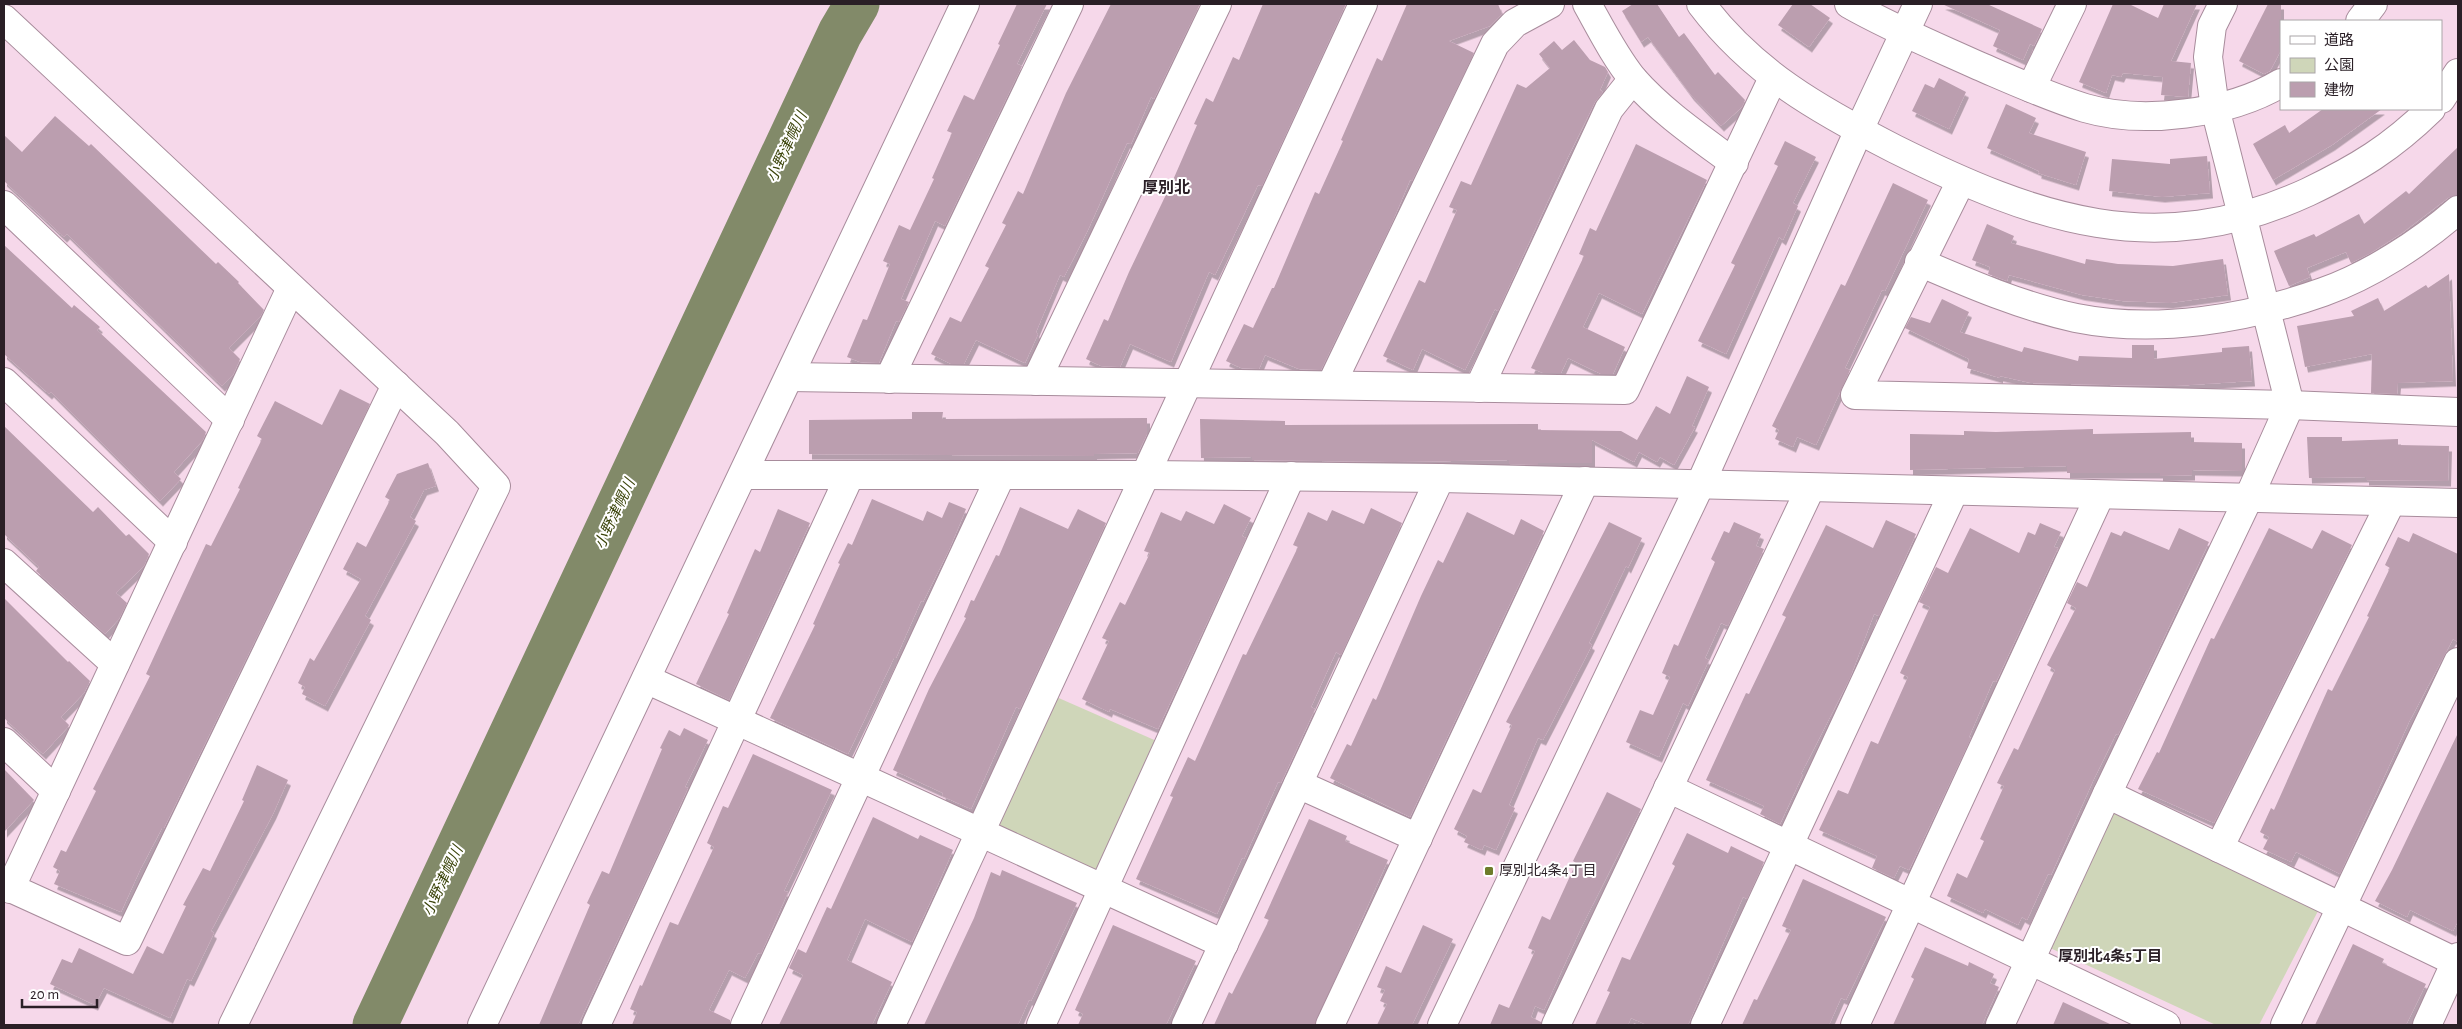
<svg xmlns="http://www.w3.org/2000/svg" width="2462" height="1029" viewBox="0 0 2462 1029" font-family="'Alegreya Sans','Noto Sans JP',sans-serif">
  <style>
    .green { fill: #cfd6b9 }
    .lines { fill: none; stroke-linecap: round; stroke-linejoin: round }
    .river { stroke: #828a69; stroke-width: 45 }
    .building { fill: #bb9eaf; filter: url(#shadow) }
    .street-casing { stroke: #a88c9c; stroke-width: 30 }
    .secondary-casing { stroke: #a88c9c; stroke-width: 30 }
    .street { stroke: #fff; stroke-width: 28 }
    .secondary { stroke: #fff; stroke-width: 28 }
    .poi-dot { fill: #6d7c2a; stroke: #fff; stroke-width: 2 }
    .labels { text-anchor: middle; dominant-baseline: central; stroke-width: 4; stroke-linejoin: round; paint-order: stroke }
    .poi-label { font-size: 14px; fill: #2a1f26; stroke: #fff; text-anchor: start }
    .water-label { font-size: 15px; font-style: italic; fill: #3b440a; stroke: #fff }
    .neighbourhood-label { font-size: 15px; font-weight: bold; fill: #2a1f26; stroke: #fff }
    .quarter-label { font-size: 16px; font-weight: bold; fill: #2a1f26; stroke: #fff }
  </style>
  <defs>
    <filter id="shadow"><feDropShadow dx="3" dy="5.5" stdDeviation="0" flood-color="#0004"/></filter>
  </defs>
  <rect width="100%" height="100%" fill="#f6d8ea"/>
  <g class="green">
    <polygon points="1045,692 1168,746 1103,889 980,832"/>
    <polygon points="2112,812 2318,911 2259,1025 2216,1025 2048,947"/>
  </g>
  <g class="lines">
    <polyline class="river" points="375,1025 840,33 857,4"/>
  </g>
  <g class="building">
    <polygon points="1017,4 1047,4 1017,64 1022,66 945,226 935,221 901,299 909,302 899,322 896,321 879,363 860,362 847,357 863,319 867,320 890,264 883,261 899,225 910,230 934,179 932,178 952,133 947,131 964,95 974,100 1000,45 998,44"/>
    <polygon points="1111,4 1200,4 1154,99 1151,97 1131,144 1127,143 1087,232 1064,277 1060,275 1036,332 1038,334 1025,363 976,340 964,364 951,364 931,354 950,317 961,322 989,268 985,266 1006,225 1002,223 1018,191 1023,194 1066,93"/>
    <polygon points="1263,4 1346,4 1262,186 1258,185 1215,275 1209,272 1171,362 1130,344 1120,367 1101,366 1086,359 1104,319 1108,321 1129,272 1173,180 1197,125 1194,124 1206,98 1213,102 1233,57 1239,60"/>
    <polygon points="1407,4 1498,4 1502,14 1490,26 1449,41 1474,53 1412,181 1410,180 1392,223 1321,370 1299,369 1265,355 1259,369 1241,368 1226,361 1244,324 1253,328 1272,288 1274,288 1315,192 1319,194 1343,141 1341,140 1377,58 1382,61"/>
    <polygon points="1633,4 1657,4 1679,37 1684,33 1715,75 1718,72 1745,100 1742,107 1721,126 1691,95 1648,37 1641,42 1622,11"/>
    <polygon points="1793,4 1810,4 1830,18 1809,47 1778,25"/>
    <polygon points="1942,4 1987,4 2042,29 2034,46 2030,44 2023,60 1993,46 2000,30"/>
    <polygon points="2113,4 2129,4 2158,18 2164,4 2197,4 2171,61 2191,63 2188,97 2161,95 2163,77 2123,73 2121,77 2112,75 2106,93 2079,82"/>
    <polygon points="2268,4 2281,4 2281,50 2270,71 2264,74 2239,61"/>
    <polygon points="1574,40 1590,60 1605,67 1608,72 1600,90 1603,92 1595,102 1567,159 1498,311 1495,309 1465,370 1422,349 1413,370 1383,356 1419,280 1425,283 1457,210 1449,207 1461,181 1471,185 1517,84 1526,88 1550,68 1539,54 1554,41 1562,50"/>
    <polygon points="1939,78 1966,92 1949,129 1912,111 1925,84 1934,88"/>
    <polygon points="2006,104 2036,118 2029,133 2086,152 2076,185 2038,173 2039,171 1987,148"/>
    <polygon points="2323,109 2382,109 2332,145 2273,180 2253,144 2285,125 2289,133"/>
    <polygon points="55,116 89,146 91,144 216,264 218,262 239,282 238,283 264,310 260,317 229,348 240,359 233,375 222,386 67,234 64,237 4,181 4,135 22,152"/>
    <polygon points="1785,141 1816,157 1793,203 1798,206 1783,240 1779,237 1726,354 1698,341 1735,265 1731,263 1778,166 1774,164"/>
    <polygon points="1636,144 1707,180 1642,314 1599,293 1583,327 1625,347 1613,374 1601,374 1568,358 1561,373 1543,373 1531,368 1584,256 1579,254 1590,228 1596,231"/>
    <polygon points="2458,147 2457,195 2448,198 2402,233 2369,254 2351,263 2346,252 2307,268 2310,277 2289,286 2274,251 2314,234 2316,237 2359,214 2364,224 2406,191 2409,194"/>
    <polygon points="2207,156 2210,193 2162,197 2109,191 2112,159 2170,164 2170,159"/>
    <polygon points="1893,183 1928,200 1885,291 1882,290 1845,368 1850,370 1816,445 1797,437 1793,447 1775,439 1779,430 1772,426 1841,284 1845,286"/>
    <polygon points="1987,224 2014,236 2011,243 2085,264 2086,259 2118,264 2173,266 2223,259 2228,295 2170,303 2122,301 2082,295 2009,275 2007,281 1988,274 1990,267 1972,260"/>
    <polygon points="4,245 72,308 74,305 100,327 97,330 206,432 203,440 174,472 181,479 160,501 51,392 49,394 4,354"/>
    <polygon points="2449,274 2453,381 2398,383 2397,394 2371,393 2372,354 2305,367 2297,326 2354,316 2351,311 2378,298 2384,311 2426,285 2428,288"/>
    <polygon points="1942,299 1969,312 1960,332 2022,352 2024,347 2078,361 2079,356 2132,358 2132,345 2154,345 2154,359 2222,352 2222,348 2249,346 2252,381 2174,386 2109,385 2031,383 2000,376 2000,378 1967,368 1969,359 1905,328 1911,317 1930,323"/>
    <polygon points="1687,376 1709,387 1692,426 1695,427 1674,465 1660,457 1657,462 1639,452 1634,462 1592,440 1592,463 1538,463 1538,465 1509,464 1509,460 1395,462 1252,460 1252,457 1201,458 1200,419 1285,421 1285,425 1538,424 1538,430 1621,431 1637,440 1656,406 1670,414"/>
    <polygon points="340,389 370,404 164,828 162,828 140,870 121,912 54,884 60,871 53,867 61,850 66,852 96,791 93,789 150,676 146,674 206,544 211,546 240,489 238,488 262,439 257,436 275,401 322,425"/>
    <polygon points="912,412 943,412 942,419 1147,418 1147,434 1138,453 1094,454 1094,456 809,454 809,420 912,419"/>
    <polygon points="4,426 93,512 98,507 126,536 129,534 149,554 144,566 116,593 127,603 119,619 105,634 36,571 39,567 4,534"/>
    <polygon points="2093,429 2093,434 2191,432 2191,442 2242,443 2242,471 2192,470 2192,475 2160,476 2160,473 2067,473 2067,466 1910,470 1910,434 1964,435 1964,431 1996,432"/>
    <polygon points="2307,437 2342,437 2342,441 2398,439 2398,445 2449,446 2448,481 2366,480 2366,477 2309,478"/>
    <polygon points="428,463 436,486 424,490 410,517 416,521 365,616 371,620 325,706 302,694 305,687 298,683 310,658 314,661 361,579 343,569 357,542 366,547 390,500 385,497 397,474"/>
    <polygon points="872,499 923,521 927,511 942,518 949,502 966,509 949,550 923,602 921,601 896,658 894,658 848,754 770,718 815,625 813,624 840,564 838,563 848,543 852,545"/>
    <polygon points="1224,504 1251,518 1242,536 1246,538 1158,729 1110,709 1109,712 1082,699 1109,641 1102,638 1120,602 1125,605 1150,553 1144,551 1161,512 1181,521 1186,511 1214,524"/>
    <polygon points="1020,507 1068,529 1078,509 1106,523 1020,709 1016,707 971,809 942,796 943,793 893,770 929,689 966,618 964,617 971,600 974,601 996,555 999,556"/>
    <polygon points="1371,508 1402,523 1341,655 1336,652 1311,707 1315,709 1281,783 1278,782 1244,859 1242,858 1217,914 1136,879 1173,797 1170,796 1188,757 1195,761 1243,654 1246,655 1298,547 1293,545 1308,512 1327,521 1332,510 1364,524"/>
    <polygon points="778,509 810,523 729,700 696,684 729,614 727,613 755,549 760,552"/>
    <polygon points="1467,512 1514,535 1521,519 1544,531 1410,817 1330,778 1347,744 1351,746 1373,698 1376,700 1421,596 1438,560 1443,563"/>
    <polygon points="1886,520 1916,534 1879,616 1874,614 1850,678 1801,774 1803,774 1780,824 1760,814 1764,806 1706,780 1746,693 1749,694 1786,617 1782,615 1826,525 1873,548"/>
    <polygon points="1609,522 1642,538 1628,568 1626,566 1589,643 1592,645 1543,740 1538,738 1509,805 1515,808 1496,850 1484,845 1482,850 1464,842 1467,836 1454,829 1473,789 1481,793 1512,725 1506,722"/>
    <polygon points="1734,522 1761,534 1756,546 1764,549 1728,626 1721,623 1705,658 1709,660 1688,706 1683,703 1659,757 1626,742 1640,710 1653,715 1670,677 1662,673 1674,644 1678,646 1715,562 1711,559 1724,531 1729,533"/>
    <polygon points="2040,523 2061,532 2054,547 2058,548 1996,682 1993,681 1969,737 1971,738 1909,870 1900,866 1894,878 1872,868 1877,856 1819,830 1838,790 1848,794 1871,741 1878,744 1908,677 1900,673 1930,607 1919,602 1936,567 1948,573 1970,528 2019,553 2028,532 2035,535"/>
    <polygon points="2179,528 2209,542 2118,735 2116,734 2093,781 2051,875 2048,874 2027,920 2022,917 2018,925 1985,909 1983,913 1947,896 1957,873 1967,878 1984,841 1980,839 2004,786 1997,783 2014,748 2018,750 2055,670 2047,665 2076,608 2067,603 2077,582 2087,587 2111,532 2121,536 2124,531 2169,550"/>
    <polygon points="2269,528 2312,549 2322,530 2352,545 2214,823 2138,789 2157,752 2159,753 2211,638 2214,639"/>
    <polygon points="2413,533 2458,554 2458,642 2453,639 2409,722 2340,874 2296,852 2291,862 2263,849 2269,837 2260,832 2271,808 2274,810 2328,689 2332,691 2369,617 2367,616 2390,568 2385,565 2398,537 2409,542"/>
    <polygon points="4,598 68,662 69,661 90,681 84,693 61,717 69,725 68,727 43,754 4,718"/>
    <polygon points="684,728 708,740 685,787 688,788 664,841 578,1025 539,1025 590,905 587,903 602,871 609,874 662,749 660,748 669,730 680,736"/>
    <polygon points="2458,733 2458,921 2453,931 2410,910 2407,917 2375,901 2392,870"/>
    <polygon points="753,754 832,790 784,891 788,892 761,954 758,953 745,978 729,970 709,1010 730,1020 730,1025 632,1025 637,1012 630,1009 640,985 642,986 670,922 678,925 714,847 707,843 723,806 728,808"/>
    <polygon points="257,765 288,780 273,814 211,931 214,933 191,981 187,979 170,1018 104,988 95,1005 50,984 62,959 72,963 79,948 133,974 147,946 163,954 186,906 183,905 203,868 210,871 244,801 242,800"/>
    <polygon points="4,769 34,800 4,832"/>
    <polygon points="1607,792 1641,809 1581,928 1544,1010 1535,1006 1531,1017 1541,1022 1541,1025 1490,1025 1499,1004 1509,1008 1535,951 1528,948 1542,916 1550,920 1576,863 1573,861"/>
    <polygon points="873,817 918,839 920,835 953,850 933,896 912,942 865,919 847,960 892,982 872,1025 779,1025 803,975 789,968 798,949 806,953 827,907 831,909"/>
    <polygon points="1309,819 1347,836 1345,841 1388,860 1315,1025 1214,1025 1229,992 1232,994 1269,920 1264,918"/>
    <polygon points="1687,833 1728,853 1731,846 1764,862 1747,899 1743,897 1688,1025 1647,1025 1631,1018 1628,1025 1595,1025 1610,992 1607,991 1622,957 1630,960 1675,866 1672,864"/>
    <polygon points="1002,870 1077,903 1031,1001 1029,1000 1018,1025 924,1025 974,918 991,872 1000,876"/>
    <polygon points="1803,879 1886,917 1846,1000 1841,998 1829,1025 1742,1025 1754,999 1757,1000 1791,930 1782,926"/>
    <polygon points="1113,925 1196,961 1166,1025 1078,1025 1083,1014 1075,1010"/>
    <polygon points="1423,925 1453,939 1412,1025 1377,1025 1387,1004 1380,1001 1385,990 1377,987 1386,966 1401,973"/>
    <polygon points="2353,944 2384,959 2382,963 2426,984 2406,1025 2315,1025"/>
    <polygon points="1925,947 1968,966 1969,962 1994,974 1990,983 1999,987 1982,1025 1893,1025 1914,979 1911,977"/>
    <polygon points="2063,1002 2112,1025 2053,1025"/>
  </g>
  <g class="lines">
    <g class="street-casing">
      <g id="street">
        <path d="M1587,4C1601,29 1615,57 1633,79C1662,112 1699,137 1734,163"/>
        <path d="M1849,4C1891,28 1935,46 1979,66C2014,81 2049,97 2085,108C2143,125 2229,114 2281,83"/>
        <polyline points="4,19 447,433 496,486 233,1025"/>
        <polyline points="2360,21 2373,4"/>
        <polyline points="2031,88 2072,4"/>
        <polyline points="1859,130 1918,4"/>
        <polyline points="1961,181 1855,395 2290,405 2458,412"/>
        <polyline points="4,205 230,420"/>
        <path d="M1919,262C1970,284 2021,306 2076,318C2156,334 2247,319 2323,292C2371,275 2420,243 2458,210"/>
        <polyline points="789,377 1625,390 1773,78"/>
        <polyline points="889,379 1069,4"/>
        <polyline points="1036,381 1217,4"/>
        <polyline points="4,382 173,542"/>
        <polyline points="1331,385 1495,44 1515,23 1550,4"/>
        <polyline points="1479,388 1609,109 1633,79"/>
        <polyline points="743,475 1145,475 1440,478 2458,503"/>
        <polyline points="4,563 115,664"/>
        <polyline points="646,679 1224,944"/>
        <polyline points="4,742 56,791"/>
        <polyline points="1298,784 1418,838"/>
        <polyline points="1668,788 2166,1025"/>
        <polyline points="2107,794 2458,963"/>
        <polyline points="2219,848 2391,502"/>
        <polyline points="4,885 127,941 396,385"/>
        <polyline points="10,889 291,288"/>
        <polyline points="482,1025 965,4"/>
        <polyline points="596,1025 850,475"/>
        <polyline points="745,1025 1001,475"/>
        <polyline points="891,1025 1363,4"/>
        <polyline points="1041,1025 1291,476"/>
        <polyline points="1186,1025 1440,478"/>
        <polyline points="1330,1025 1585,481"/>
        <polyline points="1556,1025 1810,489"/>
        <polyline points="1705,1025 1954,491"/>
        <polyline points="1855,1025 2100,495"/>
        <polyline points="2000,1025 2107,794 2248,499 2290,405 2215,108 2208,57 2212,26 2223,4"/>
        <polyline points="2285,1025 2458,662"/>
        <polyline points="2427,1025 2458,957"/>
      </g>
    </g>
    <g class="secondary-casing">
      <g id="secondary">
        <path d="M1701,4C1753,73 1819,110 1895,149C2036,219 2156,262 2308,192C2358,168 2391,148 2431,109"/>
        <polyline points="2441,99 2458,73"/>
        <polyline points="1442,1025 1700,485 1859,130"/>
      </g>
    </g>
    <use href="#street" class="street"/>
    <use href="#secondary" class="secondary"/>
  </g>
  <rect class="poi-dot" x="1484" y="866" width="10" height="10" rx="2.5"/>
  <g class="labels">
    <g class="poi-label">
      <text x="1499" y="871">厚別北4条4丁目</text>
    </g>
    <g class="water-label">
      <text transform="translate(787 147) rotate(-65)">小野津幌川</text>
      <text transform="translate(615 514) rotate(-65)">小野津幌川</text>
      <text transform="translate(443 881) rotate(-65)">小野津幌川</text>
    </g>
    <g class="neighbourhood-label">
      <text x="2110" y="956">厚別北4条5丁目</text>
    </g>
    <g class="quarter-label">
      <text x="1166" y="188">厚別北</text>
    </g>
  </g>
  <rect width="2462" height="1029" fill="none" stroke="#2a1f26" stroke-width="10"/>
  <rect x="2280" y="20" width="162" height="90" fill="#ffffff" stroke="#aaa5a8"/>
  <rect x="2290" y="36" width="25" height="8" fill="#ffffff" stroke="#aaa5a8"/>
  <text x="2324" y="45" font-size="15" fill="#2a1f26">道路</text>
  <rect x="2290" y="58" width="25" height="15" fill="#cfd6b9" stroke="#aaa5a8"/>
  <text x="2324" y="70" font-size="15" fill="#2a1f26">公園</text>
  <rect x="2290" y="82" width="25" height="15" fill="#bb9eaf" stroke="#aaa5a8"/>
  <text x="2324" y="95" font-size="15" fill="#2a1f26">建物</text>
  <path d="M22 999v8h75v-8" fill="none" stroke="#2a1f26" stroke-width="2.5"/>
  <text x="30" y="999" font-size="15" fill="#2a1f26" stroke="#ffffff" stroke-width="4" paint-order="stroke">20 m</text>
</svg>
